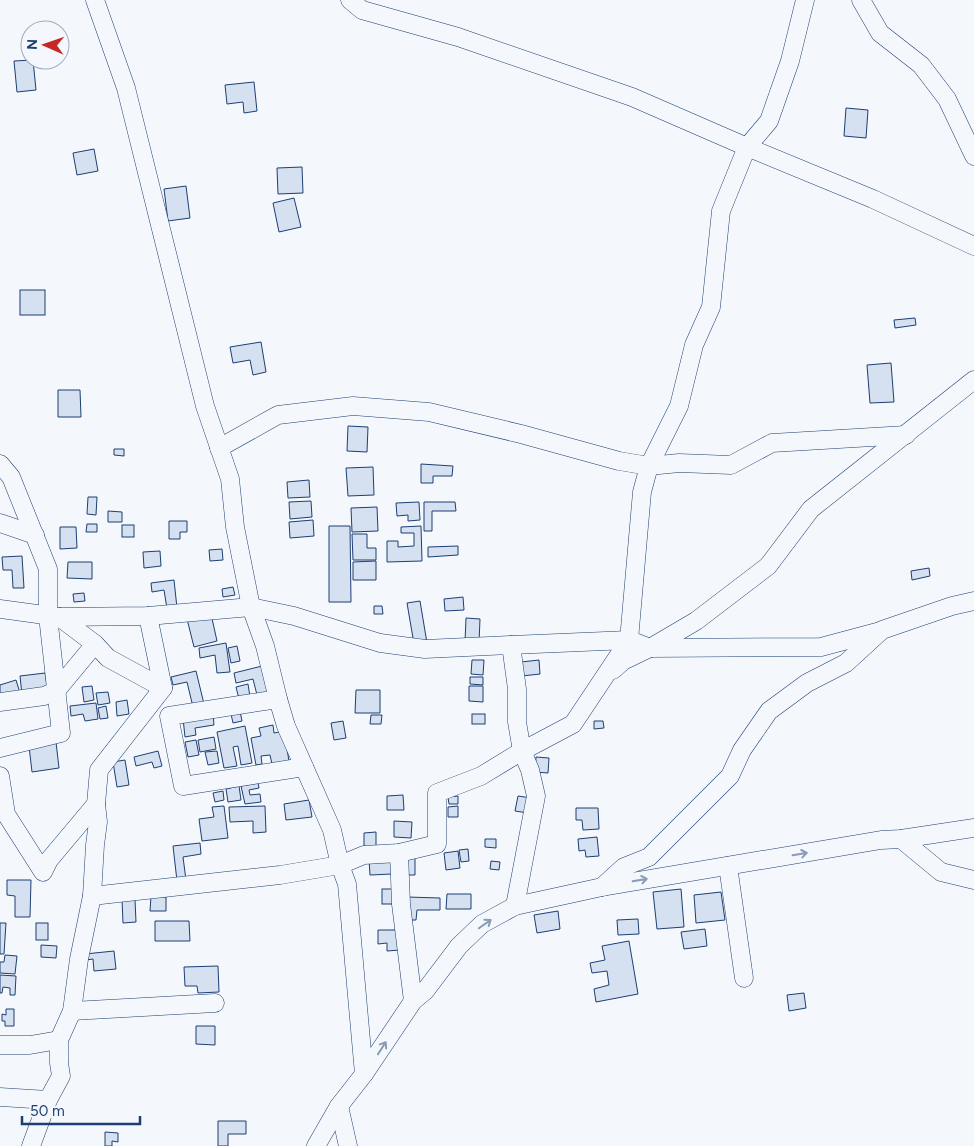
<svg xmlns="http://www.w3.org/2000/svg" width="974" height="1146" viewBox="0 0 974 1146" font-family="Figtree,sans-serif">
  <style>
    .building { fill: #d5e0f0; stroke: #1d3f73 }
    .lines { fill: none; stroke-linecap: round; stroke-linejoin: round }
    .minor-casing { stroke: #1d3f73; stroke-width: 19 }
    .minor { stroke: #f4f7fb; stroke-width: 18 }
    .oneway { stroke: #889bb7 }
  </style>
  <rect width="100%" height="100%" fill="#f4f7fb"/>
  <g class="building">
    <polygon points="33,60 36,90 17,92 14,61"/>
    <polygon points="254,82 257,111 244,113 243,102 227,104 225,85"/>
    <polygon points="846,108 868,110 866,138 844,136"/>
    <polygon points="94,149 98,171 77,175 73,153"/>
    <polygon points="302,167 303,193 278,194 277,168"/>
    <polygon points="186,186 190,218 168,221 164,189"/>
    <polygon points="294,198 301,227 279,232 273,203"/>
    <rect x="20" y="290" width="25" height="25"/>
    <polygon points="915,318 916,325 895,328 894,320"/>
    <polygon points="261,342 266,372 253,375 250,360 233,363 230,347"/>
    <polygon points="891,363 894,402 870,403 867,365"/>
    <polygon points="58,390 80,390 81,417 58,417"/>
    <polygon points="348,426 368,427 367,452 347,451"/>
    <polygon points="114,449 124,449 124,456 114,455"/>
    <polygon points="421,464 453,466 452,476 433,476 433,483 421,483"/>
    <polygon points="373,467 374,495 348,496 346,468"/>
    <polygon points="309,480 310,497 288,498 287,482"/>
    <polygon points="88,497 97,497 96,515 87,514"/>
    <polygon points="311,501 312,517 290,519 289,502"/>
    <polygon points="419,502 420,520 408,521 408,515 397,516 396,503"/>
    <polygon points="424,502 455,502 456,511 432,511 432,531 424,531"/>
    <polygon points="377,507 378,531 352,532 351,508"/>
    <polygon points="108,511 122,512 122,522 108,522"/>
    <polygon points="313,520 314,536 290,538 289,522"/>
    <polygon points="169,521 187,521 187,532 180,532 180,539 169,539"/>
    <polygon points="87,524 97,524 97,532 86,532"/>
    <rect x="122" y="525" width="12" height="12"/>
    <polygon points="329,526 350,526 351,602 329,602"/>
    <polygon points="421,526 422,561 387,562 387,541 398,541 398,547 414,546 414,533 401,533 401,527"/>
    <polygon points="60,527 76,527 77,548 60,549"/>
    <polygon points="352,534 367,534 367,548 376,548 376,560 353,560"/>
    <polygon points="458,546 458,555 428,557 428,547"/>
    <polygon points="222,549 223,560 210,561 209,550"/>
    <polygon points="160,551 161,566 144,568 143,552"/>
    <polygon points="22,556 24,588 13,588 12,570 3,570 2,557"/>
    <polygon points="376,561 376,580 353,580 353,562"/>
    <polygon points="68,562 92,562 92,579 67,578"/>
    <polygon points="929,568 930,576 912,580 911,571"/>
    <polygon points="174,580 177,608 167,609 164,590 152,592 151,583"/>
    <polygon points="233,587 235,595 223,597 222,589"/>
    <polygon points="84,593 85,601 74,602 73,594"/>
    <polygon points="463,597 464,610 445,611 444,599"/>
    <polygon points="420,601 427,643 414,644 407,603"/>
    <polygon points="374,606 382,606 383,614 374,614"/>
    <polygon points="211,614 217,641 194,647 187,619"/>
    <polygon points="466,618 480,619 479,643 465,642"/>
    <polygon points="226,643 230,672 217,673 215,655 200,658 199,648"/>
    <polygon points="237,646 240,661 231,663 228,648"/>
    <polygon points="472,660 484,660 483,675 471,674"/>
    <polygon points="539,660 540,674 522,676 521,662"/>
    <polygon points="262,666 268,692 257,695 253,679 236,683 234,673"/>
    <polygon points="196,671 204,704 193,707 187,682 173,685 171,677"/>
    <polygon points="45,673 48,691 22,695 20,676"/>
    <polygon points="470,677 483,677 483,685 470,684"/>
    <polygon points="16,680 20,693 0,699 0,685"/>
    <polygon points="248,684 250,697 239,699 236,687"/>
    <polygon points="92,686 94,700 84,702 82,687"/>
    <polygon points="469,686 483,686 483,702 469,701"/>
    <polygon points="356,690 380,690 380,713 355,713"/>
    <polygon points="108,692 110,703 98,705 96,693"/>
    <polygon points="127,700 129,714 117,716 116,702"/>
    <polygon points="96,703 98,719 85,721 83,714 71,716 70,706"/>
    <polygon points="106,706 108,718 100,719 98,708"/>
    <polygon points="240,711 242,721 233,723 231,714"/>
    <polygon points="213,714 214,725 195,728 196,735 185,737 183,718"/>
    <rect x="472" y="714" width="13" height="10"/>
    <polygon points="371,715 382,715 381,724 370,724"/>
    <polygon points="343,721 346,738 334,740 331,723"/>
    <polygon points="594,721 603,721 604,728 594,729"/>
    <polygon points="273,725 274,733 284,731 289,761 272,764 270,755 261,756 262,764 256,765 251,738 261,736 259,728"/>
    <polygon points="245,726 252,763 241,765 238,746 233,747 237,766 224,768 217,732"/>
    <polygon points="214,737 216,749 200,752 198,740"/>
    <polygon points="196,740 199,755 188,757 185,742"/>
    <polygon points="56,742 59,768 32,772 29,746"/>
    <polygon points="158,751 162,766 154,768 152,762 136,766 134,757"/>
    <polygon points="217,751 219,763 208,765 205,752"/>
    <polygon points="536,757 549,758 548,773 535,772"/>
    <polygon points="125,760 129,785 117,787 113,762"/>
    <polygon points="258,783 259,788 249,790 250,795 260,794 261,802 245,804 241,786"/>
    <polygon points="239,786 241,800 228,802 226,789"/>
    <polygon points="223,791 224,800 215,802 213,793"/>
    <polygon points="403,795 404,810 387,810 387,796"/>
    <polygon points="458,796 458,804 449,804 448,797"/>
    <polygon points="518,796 531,798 528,813 515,811"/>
    <polygon points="309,800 312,817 286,820 284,804"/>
    <polygon points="224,806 228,838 202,841 199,819 214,817 212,807"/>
    <polygon points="265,806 266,832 253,833 253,821 230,822 229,807"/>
    <polygon points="458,806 458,817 448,817 448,807"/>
    <polygon points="576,808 598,808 599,829 583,830 582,820 576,820"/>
    <polygon points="394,821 412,822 411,838 394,837"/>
    <polygon points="376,832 376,850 364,850 364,833"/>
    <polygon points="597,837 599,856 586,857 585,850 579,851 578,839"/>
    <polygon points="485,839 496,839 496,848 485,847"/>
    <polygon points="200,843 201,854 183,857 186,880 177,881 173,846"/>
    <polygon points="468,849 469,861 461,862 459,850"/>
    <polygon points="458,851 460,868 446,870 444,853"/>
    <polygon points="391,857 392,874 370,875 369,859"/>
    <polygon points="405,858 415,858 415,875 404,875"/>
    <polygon points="491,861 500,862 499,870 490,869"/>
    <polygon points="7,880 31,880 30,917 15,917 15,896 7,895"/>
    <rect x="382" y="889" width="11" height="15"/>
    <polygon points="681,889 684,927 657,929 653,892"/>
    <polygon points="721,892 725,920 696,923 694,895"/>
    <polygon points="447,894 471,894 471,909 446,909"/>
    <polygon points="151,896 166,897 166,911 150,911"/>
    <polygon points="407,897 440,898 440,910 417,910 416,920 407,920"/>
    <polygon points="122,900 135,900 136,922 123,923"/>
    <polygon points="558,911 560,929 537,933 534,915"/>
    <polygon points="638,919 639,934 618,935 617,920"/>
    <polygon points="155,921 189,921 190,941 155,941"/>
    <polygon points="0,923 6,923 4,954 0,954"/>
    <rect x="36" y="923" width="12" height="17"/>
    <polygon points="705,929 707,946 684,949 681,932"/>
    <polygon points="378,930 399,930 400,950 387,951 387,943 378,944"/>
    <polygon points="629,941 638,994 596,1002 594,989 609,985 607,971 592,973 590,963 605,960 602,946"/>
    <polygon points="41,945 57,946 56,958 41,957"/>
    <polygon points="114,951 116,969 94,971 93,959 86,960 85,954"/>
    <polygon points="5,955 17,956 15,974 0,973 0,962 4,962"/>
    <polygon points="218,966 219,992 198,993 197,986 185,986 184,967"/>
    <polygon points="0,975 16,976 15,995 10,995 10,988 3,987 2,993 0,993"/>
    <polygon points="804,993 806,1008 789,1011 787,995"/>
    <polygon points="6,1009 14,1009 14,1026 5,1026 5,1021 2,1021 2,1014 6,1015"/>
    <polygon points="196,1026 215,1026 215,1045 196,1044"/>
    <polygon points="218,1121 246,1121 246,1134 228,1134 228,1146 218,1146"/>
    <polygon points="105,1132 118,1133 118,1142 112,1141 112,1146 105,1146"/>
  </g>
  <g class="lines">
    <g class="minor-casing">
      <g id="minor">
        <polyline points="95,0 126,88 205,406 230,479 235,527 251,607 265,646 278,699 286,726 332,830 340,865 347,884 364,1074"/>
        <polyline points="350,0 362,10 458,37 632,97 747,147 873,199 974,246"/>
        <polyline points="861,0 880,33 921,65 947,99 974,156"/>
        <polyline points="219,448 278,415 353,406 429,412 521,434 619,461 649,466 679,463 731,465 772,443 906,435"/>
        <polyline points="0,464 11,477 48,569 48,616 61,733 0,748"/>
        <polyline points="0,523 35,535"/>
        <polyline points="0,609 59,617 95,644 108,658 163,688"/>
        <polyline points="59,617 148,616 251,607 294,616 380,643 425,649 511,645 517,689 517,722 522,751 530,770 536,796 515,906"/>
        <polyline points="511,645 629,640 650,648 821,647 877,632"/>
        <polyline points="613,670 623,661 650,648 696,621 768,566 811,509 974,380"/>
        <polyline points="278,699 169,716 183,786 304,767"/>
        <polyline points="0,702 44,696 56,691 95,644"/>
        <polyline points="0,776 6,814 43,872 49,860 96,804"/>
        <polyline points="901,839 941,872 974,880"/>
        <polyline points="399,853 401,904 413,1001"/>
        <polyline points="728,866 744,978"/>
        <polyline points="602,887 624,867 649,857 730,776 742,750 769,711 807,683 846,663 882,630 952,606 974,601"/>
        <polyline points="92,896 280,875 340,865 364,855 399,853 437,844 437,793 481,776 522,751 573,724 629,640 642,492 649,466 679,406 694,345 711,307 721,211 747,147 769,121 790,61 805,0"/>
        <polyline points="72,1011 215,1003"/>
        <polyline points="0,1045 30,1045 59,1040"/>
        <polyline points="0,1097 48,1100"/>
        <polyline points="339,1106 348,1146"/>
        <polyline points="31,1146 48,1100 61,1076 59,1063 59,1040 72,1011 79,959 92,896 95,845 98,822 96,804 99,770 163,688 148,616"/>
        <polyline points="316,1146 339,1106 364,1074 413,1001 425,991 459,946 482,924 515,906 602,887 881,840 901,839 974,828"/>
      </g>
    </g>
    <use href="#minor" class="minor"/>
  </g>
  <defs><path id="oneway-shaft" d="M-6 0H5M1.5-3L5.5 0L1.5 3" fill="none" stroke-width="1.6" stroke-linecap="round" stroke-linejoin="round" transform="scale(1.25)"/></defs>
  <g class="oneway">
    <use href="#oneway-shaft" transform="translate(800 854) rotate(-9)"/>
    <use href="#oneway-shaft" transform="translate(640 880) rotate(-10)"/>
    <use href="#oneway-shaft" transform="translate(485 924) rotate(-35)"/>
    <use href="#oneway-shaft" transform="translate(382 1048) rotate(-57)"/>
  </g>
  <g transform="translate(45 45) rotate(272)"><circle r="24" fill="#f4f7fb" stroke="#9eadc5"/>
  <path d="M0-4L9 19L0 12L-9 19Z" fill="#c62828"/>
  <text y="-8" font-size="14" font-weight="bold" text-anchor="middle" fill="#1d3f73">N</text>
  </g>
  <path d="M22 1116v8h118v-8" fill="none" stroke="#1d3f73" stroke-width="2.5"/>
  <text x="30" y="1116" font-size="15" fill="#1d3f73" stroke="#f4f7fb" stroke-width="4" paint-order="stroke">50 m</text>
</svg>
